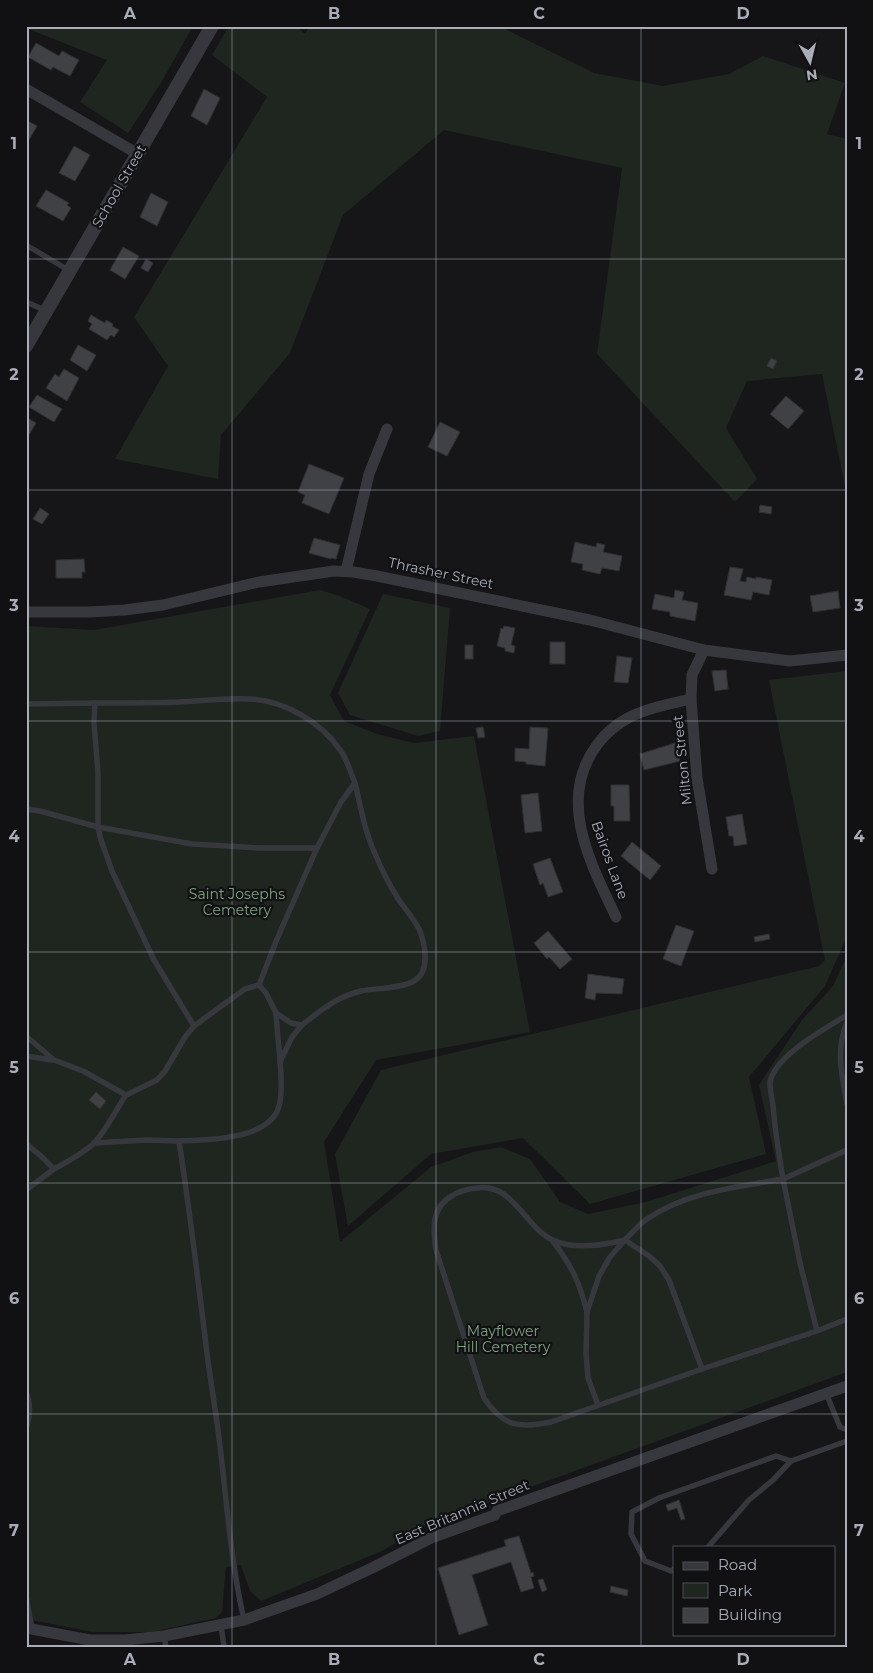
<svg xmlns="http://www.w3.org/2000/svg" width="873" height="1673" viewBox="0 0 873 1673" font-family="Montserrat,sans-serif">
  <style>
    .green { fill: #1e261f }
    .building { fill: #404145; stroke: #303034 }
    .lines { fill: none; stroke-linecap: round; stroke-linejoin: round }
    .service { stroke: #37383d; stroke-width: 5.5 }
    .minor { stroke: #37383d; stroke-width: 11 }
    .tertiary { stroke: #37383d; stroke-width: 14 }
    .grid { fill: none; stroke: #a8adb8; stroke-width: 1; stroke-opacity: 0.55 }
    .labels { text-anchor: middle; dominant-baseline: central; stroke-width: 4.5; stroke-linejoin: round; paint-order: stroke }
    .street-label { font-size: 14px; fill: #a8adb8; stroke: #111113 }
    .park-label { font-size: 14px; fill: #7fa381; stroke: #111113 }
    .neatline { fill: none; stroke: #a8adb8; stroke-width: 2 }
    .grid-label { font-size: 16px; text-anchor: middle; font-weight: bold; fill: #a8adb8 }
  </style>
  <rect width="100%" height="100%" fill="#161618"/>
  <g class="green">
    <polygon points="26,26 193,26 162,81 128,133 80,102 107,60 26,28"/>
    <polygon points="229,26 296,26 305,34 310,26 499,26 594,73 663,86 729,74 763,56 845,83 827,134 847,139 847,496 822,374 747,381 726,428 757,479 735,502 597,354 622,168 444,130 343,215 290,353 221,435 218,479 115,459 168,366 134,317 267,97 212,55"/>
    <polygon points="320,590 340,596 370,609 330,695 344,721 377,734 414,743 474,736 530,1032 376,1060 324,1142 340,1242 431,1167 473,1152 501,1147 530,1159 560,1202 588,1214 646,1202 776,1161 759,1085 802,1020 833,986 847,956 847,1372 426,1525 382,1551 261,1601 250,1591 241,1565 226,1567 222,1612 216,1618 152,1632 92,1632 26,1619 26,626 94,630"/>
    <polygon points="383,594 450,608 440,731 418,736 350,715 338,693"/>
    <polygon points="847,671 847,936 825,986 749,1077 766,1154 590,1204 523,1138 431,1154 348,1226 335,1154 381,1070 819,966 825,960 769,680"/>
  </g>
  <g class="building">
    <polygon points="36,43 59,56 62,51 79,60 70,76 53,67 51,70 28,57"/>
    <polygon points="204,89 220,98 207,125 191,116"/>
    <polygon points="26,120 37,126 29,140 26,138"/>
    <polygon points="74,146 90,155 75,181 59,173"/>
    <polygon points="46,190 69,203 67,205 71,208 63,221 36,206"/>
    <polygon points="151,193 168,202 157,226 140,217"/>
    <polygon points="123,247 139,256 125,279 110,270"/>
    <polygon points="146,259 153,263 148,272 141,268"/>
    <polygon points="91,315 105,323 106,320 113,324 112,326 119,330 114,337 111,335 107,340 89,329 92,324 88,321"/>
    <polygon points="78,345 96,355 87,371 70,360"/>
    <polygon points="771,358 777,361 773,369 767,366"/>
    <polygon points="64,369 79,378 67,401 46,388 55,374 59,377"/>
    <polygon points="37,395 62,409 54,422 29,407"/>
    <polygon points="786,396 804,411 788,429 770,414"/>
    <polygon points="26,417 36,423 26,440"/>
    <polygon points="440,422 460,432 447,456 428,447"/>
    <polygon points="309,464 344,478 329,514 302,503 305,495 298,492"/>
    <polygon points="760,505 772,507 771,514 759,512"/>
    <polygon points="40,508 49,514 42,524 33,519"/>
    <polygon points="314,538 340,545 336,559 331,558 331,559 309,553"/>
    <polygon points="575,542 596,547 597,543 605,545 603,552 622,556 619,571 602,568 600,574 582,570 583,564 571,562"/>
    <polygon points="84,559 85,572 82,572 82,578 56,578 56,560"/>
    <polygon points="730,567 743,569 740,581 746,582 747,577 756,579 756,577 772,580 769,595 753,592 751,600 724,595"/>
    <polygon points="675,590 684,592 682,600 698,603 695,621 670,616 670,612 652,609 655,594 674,598"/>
    <polygon points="838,591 840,608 813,612 810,596"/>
    <polygon points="504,626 515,628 511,645 515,646 514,653 505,651 505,648 497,646 501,628 503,629"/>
    <rect x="550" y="642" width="15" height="22"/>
    <rect x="465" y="645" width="8" height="14"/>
    <polygon points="617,656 632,658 628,683 614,682"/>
    <polygon points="726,670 728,689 715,691 712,671"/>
    <polygon points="483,727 485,737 478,738 476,728"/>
    <polygon points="530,727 548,728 545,766 526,764 526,762 515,761 515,748 529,749"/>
    <polygon points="675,743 680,761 644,770 640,754"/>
    <polygon points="611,785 629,785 630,821 614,821 614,806 611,806"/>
    <polygon points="538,793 542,831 525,833 521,795"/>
    <polygon points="742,814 747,844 734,846 733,836 729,836 726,817"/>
    <polygon points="632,842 661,866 650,880 621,856"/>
    <polygon points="550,858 563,892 548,897 543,883 540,885 533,864"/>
    <polygon points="676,925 694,931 681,966 663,959"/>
    <polygon points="548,931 572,959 560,969 549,957 547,959 534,943"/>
    <polygon points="769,934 770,939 755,942 754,937"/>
    <polygon points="588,974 624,979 622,994 596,993 595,1000 585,998"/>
    <polygon points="96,1092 106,1101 100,1109 89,1100"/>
    <polygon points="679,1500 685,1519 681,1520 677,1508 668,1511 666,1505"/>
    <polygon points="519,1536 531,1573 533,1572 534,1576 531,1577 534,1588 521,1592 511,1562 472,1575 488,1625 459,1635 438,1568 506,1546 504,1540"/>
    <polygon points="543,1579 547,1590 542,1592 538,1580"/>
    <polygon points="611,1586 628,1590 627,1596 610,1592"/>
  </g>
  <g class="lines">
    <g class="service">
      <polyline points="26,245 70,271"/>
      <polyline points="26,302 47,311"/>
      <polyline points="26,704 95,703"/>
      <path d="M26,809L40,811L98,827L192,844L259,848H317L341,802L355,783C361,808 365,833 376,856C382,870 389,884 397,897C404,908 413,917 419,929C425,943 431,972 414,981C400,989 376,988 361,991C338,996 320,1011 302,1025L291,1023L276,1013C277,1037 285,1086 279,1106C270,1140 207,1140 179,1141"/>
      <polyline points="259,985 277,939 317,848"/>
      <path d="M847,1015C826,1028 773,1057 770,1083C770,1090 772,1099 773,1106C775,1131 779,1155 783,1179L847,1150"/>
      <path d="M847,1022C835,1051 842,1075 847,1104"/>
      <path d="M194,1026L154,960L112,871L101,840L98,827V773L94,723L95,703C123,703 151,703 179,702C202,701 225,698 248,699C284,700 321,722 341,751C348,761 350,772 355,783"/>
      <path d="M26,1036L54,1060L83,1071L126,1095C115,1111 107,1130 93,1144C82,1154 67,1162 54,1169L41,1156L26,1144"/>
      <polyline points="26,1056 52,1060"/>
      <polyline points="280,1062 292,1037 302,1025"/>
      <polyline points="126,1095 157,1080 165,1071 185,1037 194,1026 245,989 259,985 266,993 276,1013"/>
      <path d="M94,1143L147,1140L179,1141C189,1206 197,1271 205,1337C209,1374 216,1410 220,1446C227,1504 231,1563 244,1620"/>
      <polyline points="26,1190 54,1169"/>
      <path d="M552,1240C572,1266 579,1281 587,1312"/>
      <path d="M625,1240C604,1245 573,1250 553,1240C524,1227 514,1183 477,1188C468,1189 459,1191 452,1196C431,1207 433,1230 436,1250L484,1398C503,1426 518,1429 551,1422L702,1369"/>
      <path d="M817,1331L702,1369L669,1280L660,1266L649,1256L625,1240C632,1233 639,1224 647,1219C686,1192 737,1187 783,1179L800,1263L817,1331L847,1319"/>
      <path d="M26,1392C31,1404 30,1417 26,1428"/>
      <polyline points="826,1393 840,1427 847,1430"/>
      <polyline points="598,1405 588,1378 586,1354 587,1312 599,1276 610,1257 625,1240"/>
      <polyline points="708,1547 749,1500 773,1480 791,1461 847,1441"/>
      <polyline points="674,1569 671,1571 645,1561 631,1534 632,1512 659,1498 776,1456 791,1461"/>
      <polyline points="26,1596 32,1629"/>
      <polyline points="221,1625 224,1647"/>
      <polyline points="164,1636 166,1647"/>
    </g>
    <g class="minor">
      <polyline points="26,89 138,154"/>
      <polyline points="346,571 369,474 387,429"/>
      <polyline points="26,612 90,612 124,610 163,605 259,582 334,571 353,572 377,576 590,620 704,650 790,661 847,655"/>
      <polyline points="704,650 692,675 691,699 697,778 712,869"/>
      <path d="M616,917C591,864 556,800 597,745C607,731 623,719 639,713C656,706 674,703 691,699"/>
      <polyline points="26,1628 90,1640 125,1640 164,1636 244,1620 317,1594 372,1568 431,1538 495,1515 497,1511 847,1386"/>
    </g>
    <polyline class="tertiary" points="26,346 212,26"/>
  </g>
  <path class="grid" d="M232,26V1647M436,26V1647M641,26V1647M26,259H847M26,490H847M26,721H847M26,952H847M26,1183H847M26,1414H847"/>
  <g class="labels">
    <g class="street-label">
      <text transform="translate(119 186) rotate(-60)">School Street</text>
      <text transform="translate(441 573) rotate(12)">Thrasher Street</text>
      <text transform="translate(682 760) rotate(-96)">Milton Street</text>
      <text transform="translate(610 860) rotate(70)">Bairos Lane</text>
      <text transform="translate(462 1512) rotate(-23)">East Britannia Street</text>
    </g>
    <g class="park-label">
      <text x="237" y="894">Saint Josephs<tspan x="237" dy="16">Cemetery</tspan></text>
      <text x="503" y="1331">Mayflower<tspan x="503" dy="16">Hill Cemetery</tspan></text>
    </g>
  </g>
  <rect width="873" height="1673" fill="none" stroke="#111113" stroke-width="55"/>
  <rect x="673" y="1546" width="162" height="90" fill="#111113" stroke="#4d4f55"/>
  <rect x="683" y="1562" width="25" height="8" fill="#37383d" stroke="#4d4f55"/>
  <text x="718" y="1570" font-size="15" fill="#a8adb8">Road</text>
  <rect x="683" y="1583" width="25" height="15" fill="#1e261f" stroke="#4d4f55"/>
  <text x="718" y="1596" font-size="15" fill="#a8adb8">Park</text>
  <rect x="683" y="1608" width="25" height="15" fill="#404145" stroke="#4d4f55"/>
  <text x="718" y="1620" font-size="15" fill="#a8adb8">Building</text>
  <g transform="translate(810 62) rotate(172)" stroke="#111113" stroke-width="4" paint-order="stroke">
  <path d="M0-4L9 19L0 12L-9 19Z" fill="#a8adb8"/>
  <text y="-8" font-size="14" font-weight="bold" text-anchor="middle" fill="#a8adb8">N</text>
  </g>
  <rect x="28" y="28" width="818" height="1618" class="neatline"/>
  <g class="grid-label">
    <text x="130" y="19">A</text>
    <text x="334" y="19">B</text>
    <text x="539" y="19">C</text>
    <text x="743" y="19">D</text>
    <text x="14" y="149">1</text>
    <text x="859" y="149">1</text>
    <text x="14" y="380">2</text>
    <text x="859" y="380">2</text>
    <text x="14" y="611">3</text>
    <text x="859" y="611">3</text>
    <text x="14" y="842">4</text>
    <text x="859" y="842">4</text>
    <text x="14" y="1073">5</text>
    <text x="859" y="1073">5</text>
    <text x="14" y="1304">6</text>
    <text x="859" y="1304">6</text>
    <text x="14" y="1536">7</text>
    <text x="859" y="1536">7</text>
    <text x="130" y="1665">A</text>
    <text x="334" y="1665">B</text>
    <text x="539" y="1665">C</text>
    <text x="743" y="1665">D</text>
  </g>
</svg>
